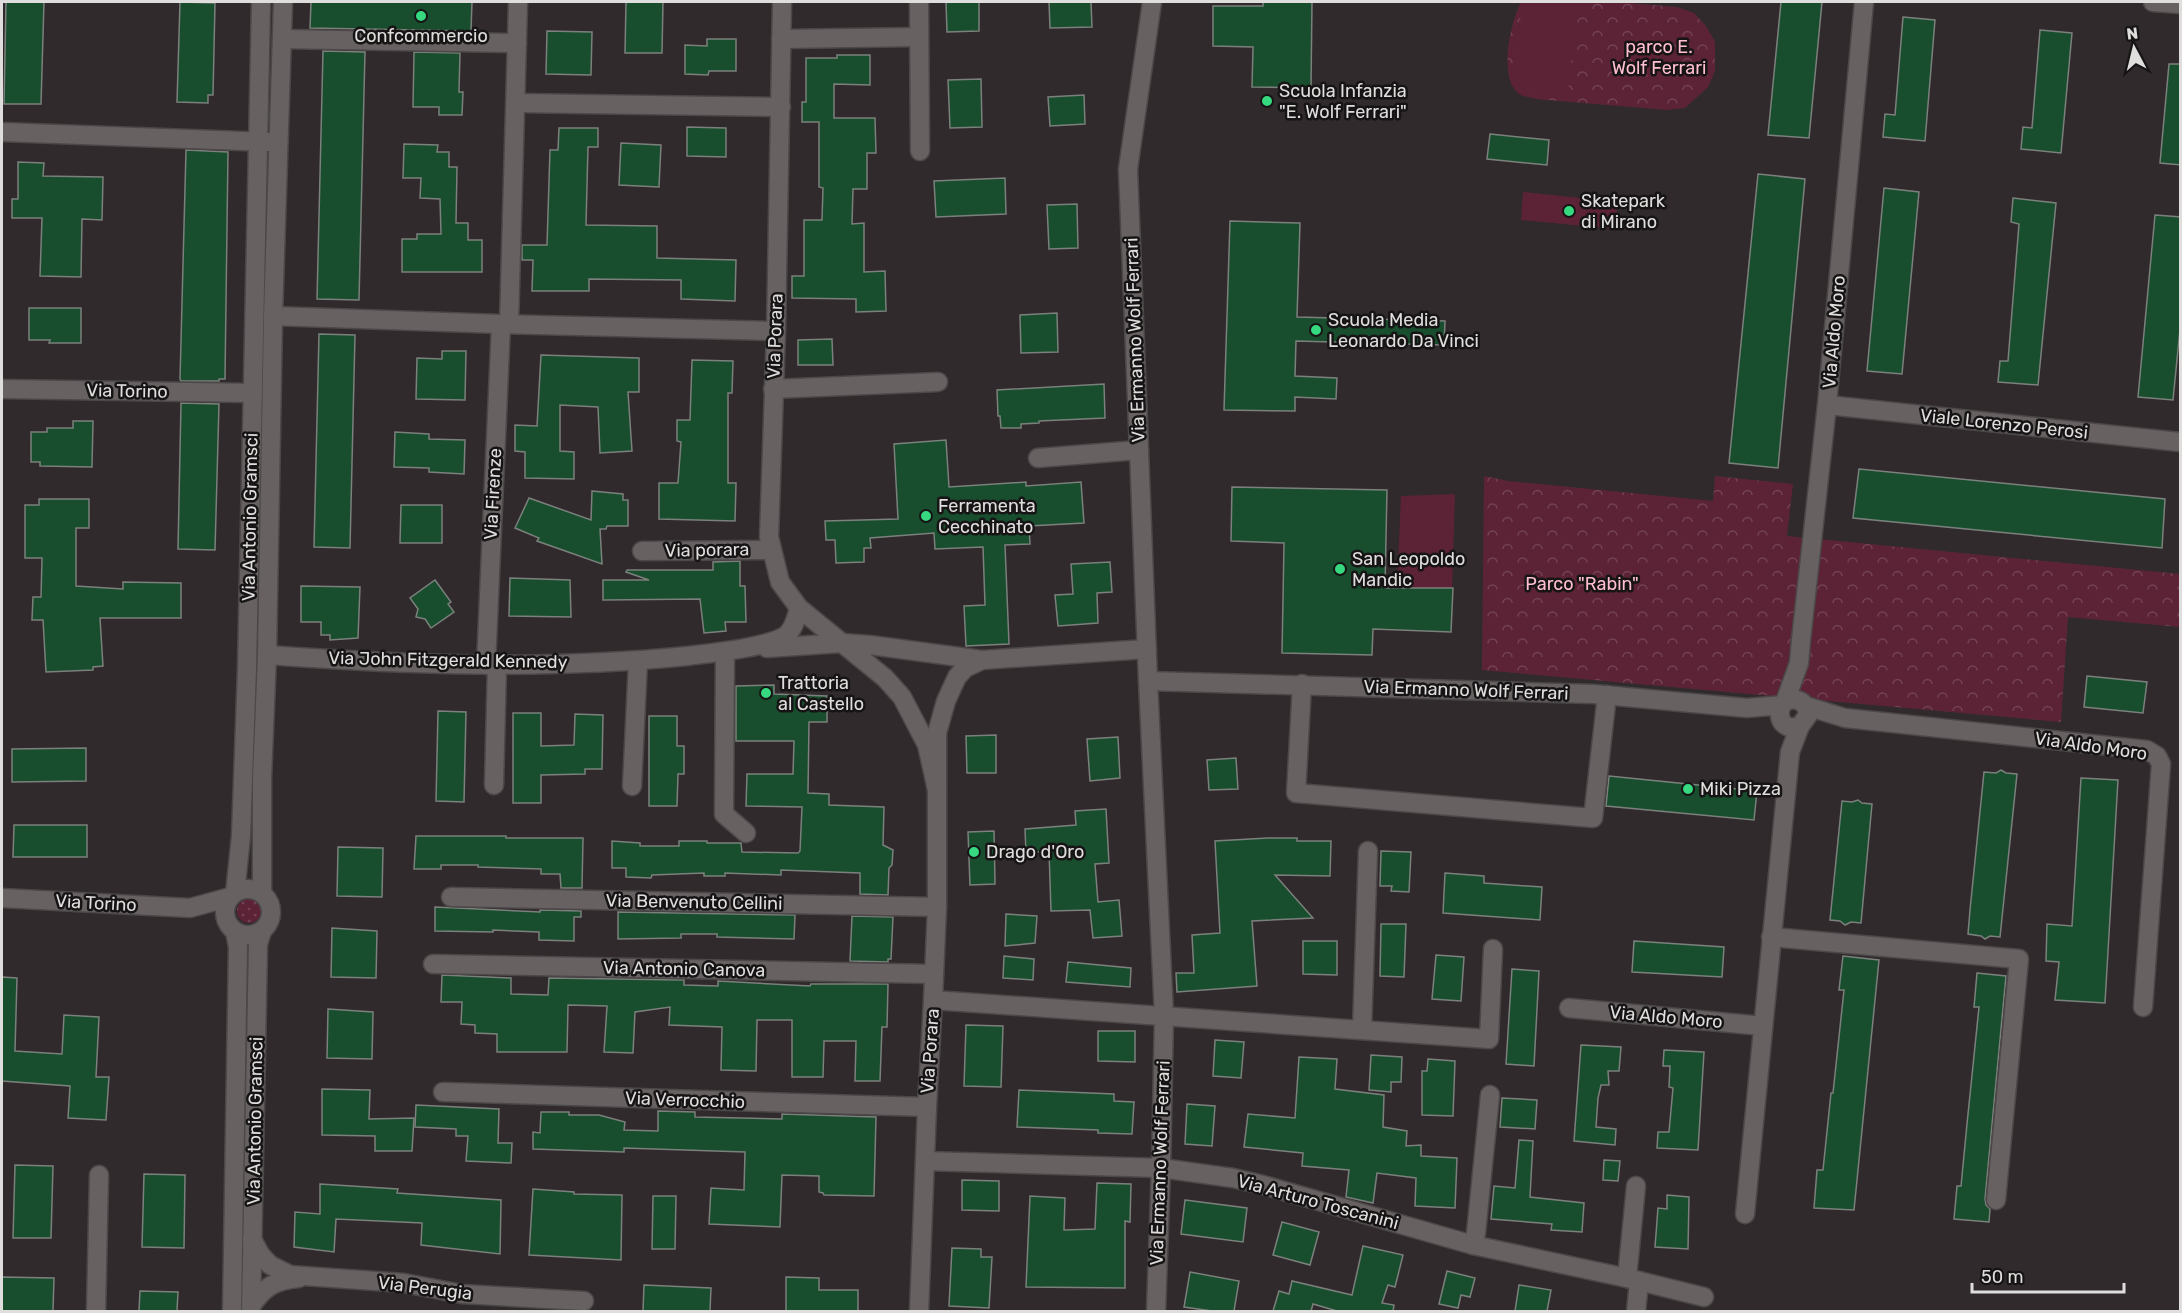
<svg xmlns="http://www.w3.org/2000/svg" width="2182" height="1313" viewBox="0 0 2182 1313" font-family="Rubik,sans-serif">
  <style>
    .grass { fill: url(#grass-dots) }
    .park { fill: url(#park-crowns) }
    .pitch { fill: #5c2337 }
    .building { fill: #184e2e; stroke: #7b807c; stroke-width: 1.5 }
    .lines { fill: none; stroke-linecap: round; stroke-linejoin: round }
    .minor-casing { stroke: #4c4848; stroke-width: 21 }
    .minor { stroke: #676162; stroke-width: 18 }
    .poi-dot { fill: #36d880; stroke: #161414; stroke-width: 2 }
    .labels { text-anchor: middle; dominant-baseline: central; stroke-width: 5; stroke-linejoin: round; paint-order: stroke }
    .poi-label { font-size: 18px; fill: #e0dddd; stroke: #161414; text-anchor: start }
    .park-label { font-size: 18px; fill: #ffbfd0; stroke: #161414 }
    .street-label { font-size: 18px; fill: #e0dddd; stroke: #161414 }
  </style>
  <defs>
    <pattern id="grass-dots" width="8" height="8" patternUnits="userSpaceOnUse" patternTransform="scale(1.5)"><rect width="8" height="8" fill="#5c2337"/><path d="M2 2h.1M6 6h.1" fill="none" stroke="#734254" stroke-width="1.8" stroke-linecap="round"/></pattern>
    <pattern id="park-crowns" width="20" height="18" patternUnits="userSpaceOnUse" patternTransform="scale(1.5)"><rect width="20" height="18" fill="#5c2337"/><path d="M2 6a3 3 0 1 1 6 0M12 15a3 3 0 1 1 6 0" fill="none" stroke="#734254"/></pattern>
  </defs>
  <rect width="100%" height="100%" fill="#302a2c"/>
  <circle class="grass" cx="249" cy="911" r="12"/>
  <g class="park">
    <path d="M1521,2H1617L1677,7L1694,13L1706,26L1715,42V71L1708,87L1685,108L1666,110L1536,99C1531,97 1522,97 1518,93C1498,76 1511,21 1521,2Z"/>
    <polygon points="1484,476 1508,481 1713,501 1715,476 1793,484 1787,536 2180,574 2180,627 2068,617 2061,722 1482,670"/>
  </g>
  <g class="pitch">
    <polygon points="1522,2 1577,4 1568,93 1514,88"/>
    <polygon points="1523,192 1618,202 1615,229 1521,220"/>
    <polygon points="1455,494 1452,591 1397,588 1401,496"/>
  </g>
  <g class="building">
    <polygon points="6,2 44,2 41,104 4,104"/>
    <polygon points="180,2 215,3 213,95 208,95 208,103 177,102"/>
    <polygon points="311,2 472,2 471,31 310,28"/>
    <polygon points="626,2 663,2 662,53 625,53"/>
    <polygon points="946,2 979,2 979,31 947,32"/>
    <polygon points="1049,2 1091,2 1092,27 1050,28"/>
    <polygon points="1263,2 1312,2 1311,88 1252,87 1253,47 1213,46 1213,6 1263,6"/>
    <polygon points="1781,2 1822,2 1809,138 1768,135"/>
    <polygon points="1903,17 1935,20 1925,141 1883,137 1885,114 1895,115"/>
    <polygon points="2040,30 2072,33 2061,153 2021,149 2023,127 2032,128"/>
    <polygon points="547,31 592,32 591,75 546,74"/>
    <polygon points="707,39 736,39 736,71 709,71 708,75 685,74 685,45 707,46"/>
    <polygon points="323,51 365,52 359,300 317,299"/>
    <polygon points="414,52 460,53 459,92 463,92 462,115 439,115 439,107 413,107"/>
    <polygon points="837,55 870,55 870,85 834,84 834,118 875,118 876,153 867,153 867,189 853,189 852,224 864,223 864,272 885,271 886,311 856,312 856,299 792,298 792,276 804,276 804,220 822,220 823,188 819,187 819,122 802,122 802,102 806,102 806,58 837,58"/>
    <polygon points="2169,64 2181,64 2181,165 2160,163"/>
    <polygon points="981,79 982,127 950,128 948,80"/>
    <polygon points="1084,95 1085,124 1050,126 1048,97"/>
    <polygon points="687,127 726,128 726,157 687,156"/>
    <polygon points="559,128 598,128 598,147 588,147 586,225 657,226 657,258 736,260 735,301 681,299 681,280 589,279 589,291 532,291 533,260 522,260 522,245 547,245 550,150 558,150"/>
    <polygon points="1490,134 1549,140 1547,165 1487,159"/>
    <polygon points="621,143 661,145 659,187 619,185"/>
    <polygon points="404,144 438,145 437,152 449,152 449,167 457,167 456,223 468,223 468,240 482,240 482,272 402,272 402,239 417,239 417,234 441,234 440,199 420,198 421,178 403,178"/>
    <polygon points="186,150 228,152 225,379 219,379 219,381 181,381 180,379"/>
    <polygon points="18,162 44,163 43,176 103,177 102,220 82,219 81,277 40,276 42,218 12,218 12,199 18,199"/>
    <polygon points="1758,174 1805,179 1778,468 1729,463"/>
    <polygon points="1005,178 1006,214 936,217 934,181"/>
    <polygon points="1884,188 1919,192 1902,374 1867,371"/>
    <polygon points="2013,198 2056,203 2038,385 1998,382 2000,361 2008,361 2019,224 2011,222"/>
    <polygon points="1077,204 1078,248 1049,249 1047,205"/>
    <polygon points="2155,215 2181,217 2181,319 2173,400 2138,397"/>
    <polygon points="1230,221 1300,223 1297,317 1445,321 1444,345 1296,341 1295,376 1337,378 1336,399 1295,397 1295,411 1224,410"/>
    <polygon points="29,308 81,308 81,343 49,343 50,340 29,340"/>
    <polygon points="1057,313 1058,352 1021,353 1020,315"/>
    <polygon points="319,334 355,335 350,548 314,547"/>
    <polygon points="832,339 833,365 798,365 798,340"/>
    <polygon points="442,351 466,351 465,400 416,399 417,358 442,359"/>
    <polygon points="541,355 639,358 639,392 628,392 632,451 600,453 598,407 560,405 560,451 574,452 574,479 525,478 525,452 515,451 515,425 537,426"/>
    <polygon points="692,360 733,361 732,393 728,393 728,483 736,483 735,521 659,519 659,483 678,483 681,442 677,441 677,420 690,420"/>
    <polygon points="1104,384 1105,418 1039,421 1039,423 1021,424 1021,428 1001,428 1000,416 998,416 997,390"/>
    <polygon points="181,403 219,404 215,550 178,549"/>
    <polygon points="73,421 93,421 92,467 40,466 40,462 31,462 31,432 47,432 47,428 73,428"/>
    <polygon points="395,432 429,434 429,439 465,440 464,474 429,472 429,468 394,467"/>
    <polygon points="946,440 949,487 1026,482 1026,486 1081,482 1084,523 1029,526 1030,544 1005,545 1009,644 966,646 964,606 985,605 983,547 935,549 934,533 870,538 871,548 864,548 864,562 836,563 835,540 826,540 825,521 898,519 894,444"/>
    <polygon points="1859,469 2165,499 2162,548 1853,518"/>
    <polygon points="1232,487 1387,490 1385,588 1453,588 1451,632 1373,629 1372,655 1282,653 1284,543 1231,541"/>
    <polygon points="592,491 623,494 623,500 628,500 628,526 607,526 606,529 600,529 602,564 537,541 539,538 515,528 529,498 591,520"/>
    <polygon points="39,499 89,499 89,528 76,528 76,586 123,589 123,582 181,583 181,618 100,618 103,666 93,667 93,670 46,672 43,620 32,620 33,597 41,597 42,558 25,558 25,505 39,505"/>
    <polygon points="401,505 442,505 442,543 400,543"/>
    <polygon points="740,561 740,586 745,586 746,622 725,622 726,631 704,633 700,599 603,600 603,580 649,580 626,572 627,570 713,570 713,562"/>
    <polygon points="1110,562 1112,592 1097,593 1098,623 1058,626 1055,595 1073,594 1071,564"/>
    <polygon points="510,578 570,580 571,617 509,616"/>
    <polygon points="435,580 451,602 448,604 454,612 431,628 425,619 416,617 418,609 410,598"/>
    <polygon points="301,586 360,587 358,638 330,640 330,635 321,635 321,622 301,622"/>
    <polygon points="2087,676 2147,682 2143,713 2084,707"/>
    <polygon points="774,685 774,694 827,696 827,722 809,722 808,793 829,794 829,805 884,807 883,845 893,850 892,865 889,868 888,895 860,894 860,873 781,870 781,875 725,873 725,876 704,876 704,873 652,875 651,878 626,877 626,868 612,868 612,841 640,843 640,846 679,846 679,841 707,841 707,843 741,843 742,852 798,853 800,851 802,807 746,806 747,774 793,774 794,741 736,741 736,686"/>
    <polygon points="438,711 466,712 464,802 436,801"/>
    <polygon points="513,713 541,713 541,746 574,745 575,714 603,715 602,769 585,769 585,774 541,775 541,803 513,803"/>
    <polygon points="649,716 677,716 677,746 684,746 684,774 678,774 677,806 649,806"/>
    <polygon points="996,735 996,773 967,773 966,736"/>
    <polygon points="1118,737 1120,778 1090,781 1087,739"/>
    <polygon points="86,748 86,781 12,782 12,749"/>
    <polygon points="1236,758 1238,789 1209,790 1207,760"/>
    <polygon points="2001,770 2006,773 2017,774 2000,937 1990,936 1985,939 1981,936 1968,934 1970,910 1984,772 1996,773"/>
    <polygon points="1609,776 1757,791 1754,820 1606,806"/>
    <polygon points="2081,778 2118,780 2105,1003 2055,1000 2059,962 2046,961 2047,924 2072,926"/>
    <polygon points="1858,800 1862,803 1872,804 1861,923 1851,922 1845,925 1840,921 1830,920 1842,801 1852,802"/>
    <polygon points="1106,809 1109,863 1095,864 1098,902 1119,900 1122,936 1093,938 1090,910 1051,911 1049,851 1026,853 1025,829 1076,825 1075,811"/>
    <polygon points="14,825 87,825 87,857 13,857"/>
    <polygon points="994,831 995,884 970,885 968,832"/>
    <polygon points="416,836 506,836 506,838 583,838 582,888 561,888 560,874 541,874 541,869 478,867 478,865 441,865 441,869 414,869"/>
    <polygon points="1268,838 1297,838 1297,841 1331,841 1330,876 1275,875 1313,918 1252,921 1257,986 1177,992 1176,973 1194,973 1192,935 1220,933 1215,841"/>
    <polygon points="338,847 383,848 382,897 337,896"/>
    <polygon points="1381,851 1411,852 1409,892 1391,891 1392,886 1380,886"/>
    <polygon points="1445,873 1484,876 1484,883 1542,887 1540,920 1443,913"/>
    <polygon points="435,907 540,912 540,910 581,911 581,917 574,917 574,941 539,940 539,932 493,930 493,932 435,931"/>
    <polygon points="618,912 795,915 794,939 717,937 717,934 681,934 681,938 618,939"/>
    <polygon points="1006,914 1037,916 1035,943 1005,946"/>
    <polygon points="852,916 893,917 891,959 888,959 888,962 850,961"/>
    <polygon points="1381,924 1406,924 1404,977 1380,976"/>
    <polygon points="332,928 377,931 376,978 331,977"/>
    <polygon points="1303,941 1337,941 1337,975 1303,974"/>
    <polygon points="1634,941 1724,947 1722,977 1632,972"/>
    <polygon points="1436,955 1464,957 1461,1001 1432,999"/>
    <polygon points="1004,956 1034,959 1033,980 1003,978"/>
    <polygon points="1843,956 1879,960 1854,1210 1814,1208 1817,1170 1823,1170 1831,1093 1833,1093 1844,990 1839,990"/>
    <polygon points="1068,962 1131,968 1130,987 1066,982"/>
    <polygon points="1512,969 1539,971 1534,1066 1506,1064"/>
    <polygon points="1977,973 2006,976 1985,1199 1986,1205 1990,1209 1989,1222 1954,1219 1957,1186 1961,1186 1967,1124 1979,1007 1974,1007"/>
    <polygon points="442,975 511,978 511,994 548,995 549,978 684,980 684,985 718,986 718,981 810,986 811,984 888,984 887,1027 882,1027 880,1081 855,1081 856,1041 824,1041 823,1077 792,1077 792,1020 757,1020 756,1071 721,1070 722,1027 669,1025 670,1007 635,1012 633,1053 604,1052 607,1006 568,1005 567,1052 497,1052 497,1034 475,1033 475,1025 461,1024 462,1002 441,1002"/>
    <polygon points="2,977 17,978 15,1051 62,1054 64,1015 99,1017 96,1077 109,1077 106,1120 68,1118 70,1086 2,1081"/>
    <polygon points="328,1009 373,1012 372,1059 327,1058"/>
    <polygon points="966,1025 1003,1026 1001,1087 964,1086"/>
    <polygon points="1098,1031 1135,1031 1135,1062 1098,1061"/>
    <polygon points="1215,1040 1244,1042 1241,1078 1213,1076"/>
    <polygon points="1581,1045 1621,1047 1619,1071 1608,1071 1609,1085 1601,1085 1598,1098 1596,1127 1616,1129 1615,1145 1574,1141"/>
    <polygon points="1664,1050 1704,1052 1698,1150 1657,1148 1658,1132 1669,1132 1673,1088 1669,1087 1670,1066 1663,1066"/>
    <polygon points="1371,1055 1402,1057 1401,1082 1391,1082 1391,1092 1369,1090"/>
    <polygon points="1299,1057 1337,1059 1335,1089 1384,1095 1383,1127 1407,1131 1406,1146 1421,1145 1421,1156 1457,1158 1455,1208 1415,1206 1416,1178 1377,1173 1373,1203 1346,1197 1349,1170 1302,1166 1303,1153 1244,1147 1248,1114 1295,1118"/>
    <polygon points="1428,1059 1455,1061 1453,1116 1422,1115 1422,1071 1427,1071"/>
    <polygon points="322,1089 370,1090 369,1119 414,1118 412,1151 375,1151 375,1136 322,1135"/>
    <polygon points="1019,1090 1114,1094 1114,1101 1134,1102 1132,1134 1098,1133 1098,1130 1017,1127"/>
    <polygon points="1502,1098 1537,1100 1535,1129 1500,1127"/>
    <polygon points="1187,1104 1215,1106 1212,1146 1185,1144"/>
    <polygon points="416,1105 499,1109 498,1143 512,1143 511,1163 466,1161 468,1136 456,1136 456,1129 415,1127"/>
    <polygon points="658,1111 695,1112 695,1117 782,1119 782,1114 876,1117 874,1196 824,1195 823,1193 819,1192 819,1176 782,1175 780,1227 709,1224 711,1188 744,1190 745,1152 624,1148 624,1152 533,1149 533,1132 540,1133 541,1112 569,1112 569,1115 599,1115 625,1122 624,1130 658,1131"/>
    <polygon points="1519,1140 1533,1141 1530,1197 1584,1203 1582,1232 1551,1230 1552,1224 1491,1219 1494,1186 1515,1188"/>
    <polygon points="1604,1160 1620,1161 1618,1181 1603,1180"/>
    <polygon points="15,1165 53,1166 51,1238 13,1238"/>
    <polygon points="144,1174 185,1175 184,1248 142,1247"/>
    <polygon points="962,1180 999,1181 999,1211 962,1210"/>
    <polygon points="1097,1183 1131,1184 1130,1222 1125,1221 1125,1288 1026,1287 1030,1196 1065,1198 1064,1230 1095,1229"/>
    <polygon points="320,1184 398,1189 397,1193 501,1200 500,1254 421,1245 422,1223 336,1219 334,1252 294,1247 295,1212 320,1214"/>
    <polygon points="533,1189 574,1192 574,1194 622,1195 621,1260 529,1255"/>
    <polygon points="1667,1195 1689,1197 1688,1249 1655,1247 1658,1208 1667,1209"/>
    <polygon points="653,1196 676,1196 675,1249 652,1249"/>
    <polygon points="1185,1200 1247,1208 1243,1242 1181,1234"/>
    <polygon points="1282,1222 1319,1232 1310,1265 1273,1255"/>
    <polygon points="1363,1246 1403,1255 1395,1287 1388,1285 1382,1303 1394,1305 1393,1311 1337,1311 1313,1304 1311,1311 1273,1311 1279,1291 1289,1294 1292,1281 1352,1295"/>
    <polygon points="952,1248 981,1249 981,1257 992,1257 989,1308 949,1306"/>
    <polygon points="1447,1271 1475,1278 1470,1297 1461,1295 1458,1308 1439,1304"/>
    <polygon points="1190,1272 1239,1281 1234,1311 1212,1311 1184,1307"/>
    <polygon points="2,1277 54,1278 53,1311 2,1311"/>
    <polygon points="786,1277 819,1278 819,1290 858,1290 858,1311 786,1311"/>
    <polygon points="644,1285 711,1288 710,1311 643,1311"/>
    <polygon points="1519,1285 1551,1290 1547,1311 1515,1311"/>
    <polygon points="140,1291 178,1292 177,1311 139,1311"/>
  </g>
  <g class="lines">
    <g class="minor-casing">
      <g id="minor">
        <polyline points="782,2 776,331 769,537 780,582 799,608 885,678 902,697 927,745 937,790"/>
        <polyline points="919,2 920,151"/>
        <polyline points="1152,2 1128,169 1148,681 1164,1015 1161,1168 1156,1312"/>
        <polyline points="2153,2 2180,4"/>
        <polyline points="282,39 517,43"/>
        <polyline points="781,39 919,37"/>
        <polyline points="516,103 781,107"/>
        <polyline points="2,132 269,142"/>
        <polyline points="273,316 501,324 776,331"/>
        <polyline points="509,324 518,2"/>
        <polyline points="2,389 253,393"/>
        <polyline points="773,389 938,382"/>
        <polyline points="1827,405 2180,442"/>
        <polyline points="1038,458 1139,450"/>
        <polyline points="642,551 772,550"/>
        <polyline points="767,648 842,643 870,645 982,660 1147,649"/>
        <polyline points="725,652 724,814 746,833"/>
        <path d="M267,655C406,665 548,670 687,656C711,653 764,648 785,636C794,630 796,618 799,608"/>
        <polyline points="486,665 501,324"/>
        <polyline points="1148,681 1593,694 1747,708 1782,705"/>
        <polyline points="1302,684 1296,793 1593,818 1607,695"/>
        <polyline points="1785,702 1799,663 1801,640 1827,405 1864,2"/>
        <polyline points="1806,706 1845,718 2147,750 2157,756 2161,764 2143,1007"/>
        <polyline points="494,785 497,665"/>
        <polyline points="632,786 638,661"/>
        <circle cx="248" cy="912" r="23"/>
        <polyline points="235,893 241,836 247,669 261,2"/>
        <polyline points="262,893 262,778 267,655 273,316 283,2"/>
        <polyline points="451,897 937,907"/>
        <polyline points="2,898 190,908 230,897"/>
        <polyline points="1771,937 2019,959 1996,1200"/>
        <polyline points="433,964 934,974"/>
        <polyline points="933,1000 1489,1039 1493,949"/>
        <polyline points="1569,1008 1763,1026"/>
        <polyline points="1362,1030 1368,851"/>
        <polyline points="443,1092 927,1107"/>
        <polyline points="925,1161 1161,1168 1233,1178 1263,1185 1473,1245 1627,1278 1704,1297"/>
        <path d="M1745,1214L1790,752L1800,726L1808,715C1807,708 1805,702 1797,700C1774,694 1773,735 1800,726"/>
        <polyline points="252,1239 260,1254 270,1265 290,1275 404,1283 462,1294 584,1301"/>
        <polyline points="1473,1245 1476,1233 1490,1095"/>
        <polyline points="1627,1278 1636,1186"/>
        <path d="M251,1306C264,1287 275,1280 299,1278"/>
        <polyline points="96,1312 99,1175"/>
        <polyline points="232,1312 238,947 235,932"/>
        <polyline points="251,1312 258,944 262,931"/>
        <polyline points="919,1312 927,1107 933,1000 937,907 937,733 946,701 957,677 965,668 982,660"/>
        <polyline points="1636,1312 1639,1281"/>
      </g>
    </g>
    <use href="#minor" class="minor"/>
  </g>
  <g class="poi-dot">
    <circle cx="421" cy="16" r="6"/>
    <circle cx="1267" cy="101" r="6"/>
    <circle cx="1569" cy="211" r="6"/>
    <circle cx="1316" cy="330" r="6"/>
    <circle cx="926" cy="516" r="6"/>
    <circle cx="1340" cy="569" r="6"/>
    <circle cx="766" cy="693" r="6"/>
    <circle cx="1688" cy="789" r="6"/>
    <circle cx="974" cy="852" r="6"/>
  </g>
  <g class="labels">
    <g class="poi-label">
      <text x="421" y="36" text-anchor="middle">Confcommercio</text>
      <text x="1279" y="91">Scuola Infanzia<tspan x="1279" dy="21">"E. Wolf Ferrari"</tspan></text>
      <text x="1581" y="201">Skatepark<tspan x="1581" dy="21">di Mirano</tspan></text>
      <text x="1328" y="320">Scuola Media<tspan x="1328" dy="21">Leonardo Da Vinci</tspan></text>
      <text x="938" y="506">Ferramenta<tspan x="938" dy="21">Cecchinato</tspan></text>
      <text x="1352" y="559">San Leopoldo<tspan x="1352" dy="21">Mandic</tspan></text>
      <text x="778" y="683">Trattoria<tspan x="778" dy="21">al Castello</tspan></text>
      <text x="1700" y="789">Miki Pizza</text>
      <text x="986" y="852">Drago d'Oro</text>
    </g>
    <g class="park-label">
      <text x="1659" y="47">parco E.<tspan x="1659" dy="21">Wolf Ferrari</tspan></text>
      <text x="1582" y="584">Parco "Rabin"</text>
    </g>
    <g class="street-label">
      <text transform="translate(1834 332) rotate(-85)">Via Aldo Moro</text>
      <text transform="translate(775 336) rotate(-88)">Via Porara</text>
      <text transform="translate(1135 340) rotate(-92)">Via Ermanno Wolf Ferrari</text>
      <text transform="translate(127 391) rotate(1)">Via Torino</text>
      <text transform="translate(2004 424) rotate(6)">Viale Lorenzo Perosi</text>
      <text transform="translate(493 494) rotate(-87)">Via Firenze</text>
      <text transform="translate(250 517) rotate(-89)">Via Antonio Gramsci</text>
      <text transform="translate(707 550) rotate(-1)">Via porara</text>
      <text transform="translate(448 660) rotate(1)">Via John Fitzgerald Kennedy</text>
      <text transform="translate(1466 690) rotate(2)">Via Ermanno Wolf Ferrari</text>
      <text transform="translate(2091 746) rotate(8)">Via Aldo Moro</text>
      <text transform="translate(694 902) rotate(1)">Via Benvenuto Cellini</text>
      <text transform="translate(96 903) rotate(3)">Via Torino</text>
      <text transform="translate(684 969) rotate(1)">Via Antonio Canova</text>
      <text transform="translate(1666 1017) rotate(5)">Via Aldo Moro</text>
      <text transform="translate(930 1051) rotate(-86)">Via Porara</text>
      <text transform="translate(685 1100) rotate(2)">Via Verrocchio</text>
      <text transform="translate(255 1121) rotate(-89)">Via Antonio Gramsci</text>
      <text transform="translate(1160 1163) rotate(-88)">Via Ermanno Wolf Ferrari</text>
      <text transform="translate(1318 1202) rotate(15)">Via Arturo Toscanini</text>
      <text transform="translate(425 1288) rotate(7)">Via Perugia</text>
    </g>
  </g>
  <rect width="2182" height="1313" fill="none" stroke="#e0dddd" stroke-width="6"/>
  <g transform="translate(2134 48) rotate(353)" stroke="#161414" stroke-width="4.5" paint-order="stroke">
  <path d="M0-4.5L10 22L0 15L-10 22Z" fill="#e0dddd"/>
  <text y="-9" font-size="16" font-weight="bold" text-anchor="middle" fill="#e0dddd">N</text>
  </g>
  <path d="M1972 1283v9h152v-9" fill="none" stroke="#e0dddd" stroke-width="3"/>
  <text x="1981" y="1283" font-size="18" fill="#e0dddd" stroke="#161414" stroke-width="4.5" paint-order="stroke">50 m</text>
</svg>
